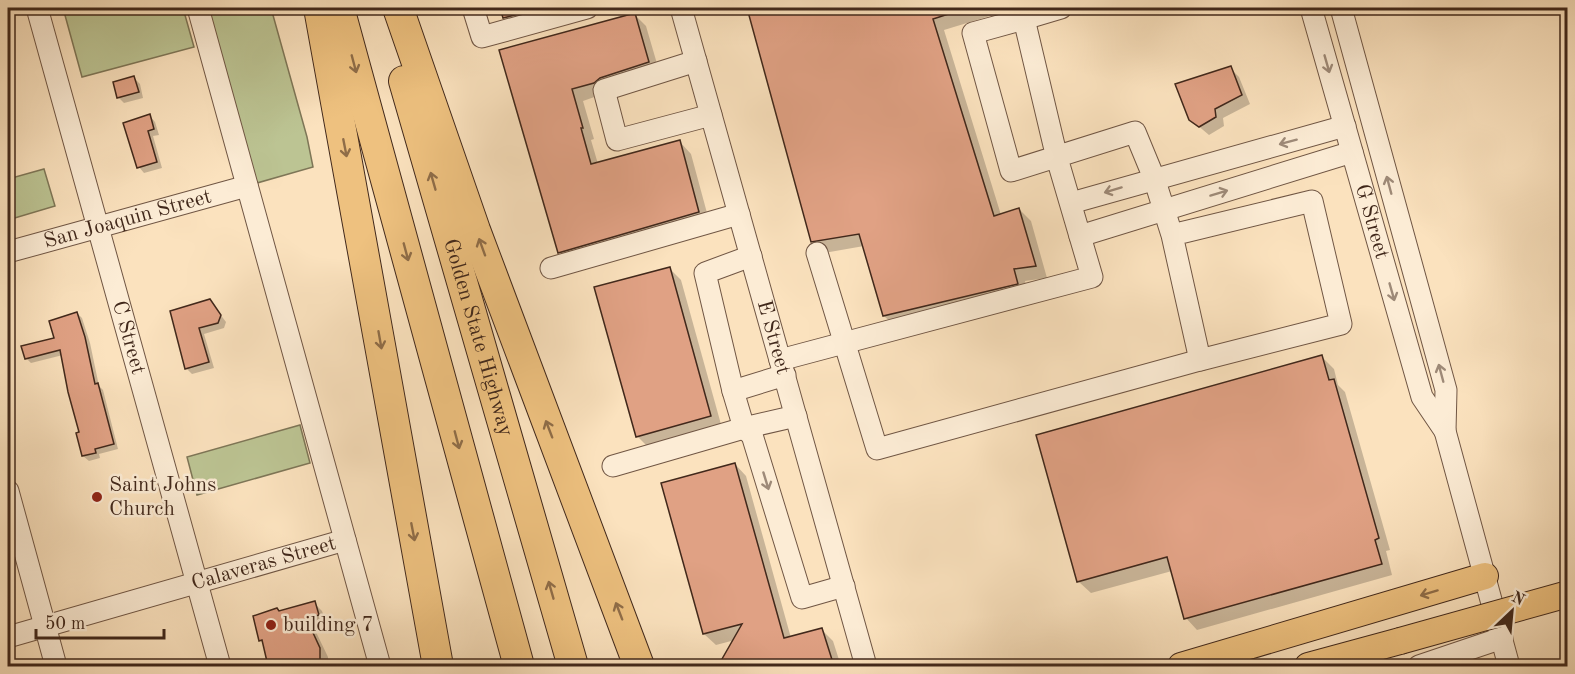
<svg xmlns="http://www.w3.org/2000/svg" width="1575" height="674" viewBox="0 0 1575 674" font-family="'Old Standard TT',serif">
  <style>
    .green { fill: #bcc493; stroke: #7e7657; stroke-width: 1.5 }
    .shadow { fill: #0003 }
    .building { fill: #e0a184; stroke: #41281b; stroke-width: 1.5 }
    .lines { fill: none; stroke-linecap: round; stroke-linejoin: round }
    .minor-casing { stroke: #705644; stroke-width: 23 }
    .major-casing { stroke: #41281b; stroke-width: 28 }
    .highway-casing { stroke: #41281b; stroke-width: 32 }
    .minor { stroke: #fcecd5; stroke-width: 21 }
    .major { stroke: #eec17f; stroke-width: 26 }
    .highway { stroke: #eec17f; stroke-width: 30 }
    .major-bridge-casing { stroke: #41281b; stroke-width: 28; stroke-linecap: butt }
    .major-bridge { stroke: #eec17f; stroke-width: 26 }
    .oneway { stroke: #8f6d48 }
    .oneway2 { stroke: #9e8a78 }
    .poi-dot { fill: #8f2418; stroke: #fcecd5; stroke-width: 2 }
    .labels { text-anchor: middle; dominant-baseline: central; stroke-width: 5; stroke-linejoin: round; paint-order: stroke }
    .street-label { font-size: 21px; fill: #41281b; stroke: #fcecd5 }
    .poi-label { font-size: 21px; fill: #41281b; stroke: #fcecd5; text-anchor: start }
  </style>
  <rect width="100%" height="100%" fill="#fbe2be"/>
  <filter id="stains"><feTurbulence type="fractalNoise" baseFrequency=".00333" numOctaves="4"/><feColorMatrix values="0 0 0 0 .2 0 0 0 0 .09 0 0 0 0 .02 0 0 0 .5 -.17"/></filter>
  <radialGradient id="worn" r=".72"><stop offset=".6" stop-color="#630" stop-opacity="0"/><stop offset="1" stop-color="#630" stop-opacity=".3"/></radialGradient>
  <g class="green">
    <polygon points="63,8 183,8 194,47 82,77"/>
    <polygon points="199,8 271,8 307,137 313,167 250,185"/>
    <polygon points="44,169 55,206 8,220 8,179"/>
    <polygon points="300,425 310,463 197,495 187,457"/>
  </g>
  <g class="shadow">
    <polygon points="502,8 594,8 516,29 504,17"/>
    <polygon points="749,8 1016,8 944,30 1001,215 1019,209 1031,221 1047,278 1025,281 1028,295 896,327 884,316 864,246 824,253 812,241"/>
    <polygon points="634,14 646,26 660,74 583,101 594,139 591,140 598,164 680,142 691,154 710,224 571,264 560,252 501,51"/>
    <polygon points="1230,68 1239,77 1250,104 1223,118 1224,126 1209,135 1190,119"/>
    <polygon points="134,78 140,84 143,98 124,103 118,97"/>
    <polygon points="150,116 155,122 159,135 153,136 162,168 144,173 139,167"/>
    <polygon points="669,268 681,280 722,428 649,448 637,436"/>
    <polygon points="210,301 226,322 224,328 204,334 214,368 192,374 186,368 171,312"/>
    <polygon points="77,313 82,318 90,343 99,386 103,390 118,449 99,454 100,458 89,461 83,456 81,433 63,355 31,363 26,358 56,339"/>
    <polygon points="1322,357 1334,369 1338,385 1345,392 1390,550 1386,551 1392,575 1197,630 1186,618 1172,571 1091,593 1079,582 1038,436"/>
    <polygon points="735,464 746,476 791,638 822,630 833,641 841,666 725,666 723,660 735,640 716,645 704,634 663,484"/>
    <polygon points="314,603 322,611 326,623 322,624 324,629 316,632 328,657 328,666 270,666 265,644 261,640 279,612"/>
  </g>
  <g class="building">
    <polygon points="500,8 541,8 503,18"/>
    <polygon points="747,8 958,8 958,11 933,19 994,216 1019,208 1036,266 1014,269 1018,284 883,316 859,234 811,242"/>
    <polygon points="635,13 649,62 600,78 594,83 572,89 583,128 581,128 591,164 680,140 699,212 558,253 499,50"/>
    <polygon points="1231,66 1242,95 1215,109 1216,117 1199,127 1189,120 1175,84"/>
    <polygon points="134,76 139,92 117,98 113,82"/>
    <polygon points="150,114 154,129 148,131 157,162 137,168 123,123"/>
    <polygon points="670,267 711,416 636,437 594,287"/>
    <polygon points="210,299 221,315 218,323 199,328 209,362 185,369 170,311"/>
    <polygon points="77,312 85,337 95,384 98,383 114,444 95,449 96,453 82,456 76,433 79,432 68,392 60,350 25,359 21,346 54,338 49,321"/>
    <polygon points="1322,355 1329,380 1334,379 1379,538 1375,540 1382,564 1184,619 1167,557 1077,582 1036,435"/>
    <polygon points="735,463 784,638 822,628 834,666 718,666 742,624 703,634 661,483"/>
    <polygon points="315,601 319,615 315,616 316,620 309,624 320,648 320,666 268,666 262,640 259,641 253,616 277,608 279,611"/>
  </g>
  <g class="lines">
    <g class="minor-casing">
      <g id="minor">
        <path id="s1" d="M37,8L220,666"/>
        <polyline points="198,8 380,666"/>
        <polyline points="473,8 482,37 587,8"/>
        <path id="s2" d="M681,8L866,666"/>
        <path id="s3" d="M1311,8L1422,397L1445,431"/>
        <polyline points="1341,8 1446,390 1445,431 1509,666"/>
        <polyline points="1024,19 1061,8"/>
        <polyline points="696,61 604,90 617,140 711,115"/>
        <polyline points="1071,203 1345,126"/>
        <polyline points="1080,236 1352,152"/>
        <path id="s4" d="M8,252L247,186"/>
        <polyline points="817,253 877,449 1200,360"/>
        <polyline points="551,268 739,214"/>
        <polyline points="780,360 1092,277 1057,158 1024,19 973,33 1011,171 1135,132 1154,178 1172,235 1200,360 1341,324 1312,201 1172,235"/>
        <polyline points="733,391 705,273 751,256"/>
        <polyline points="744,428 752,435 802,598 844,586"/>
        <polyline points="744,428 796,416"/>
        <polyline points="613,466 744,428 733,391 785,375"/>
        <polyline points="8,491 56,666"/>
        <path id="s5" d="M8,637L345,540"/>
        <polyline points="1419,666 1502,638"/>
      </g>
    </g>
    <g class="major-casing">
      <g id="major">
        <polyline points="1181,666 1485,576"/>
        <polyline points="1308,666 1400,641"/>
      </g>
    </g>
    <g class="highway-casing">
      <g id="highway">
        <path d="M319,8C360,227 397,447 438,666"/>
        <polyline points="339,8 519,666"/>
        <polyline points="398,8 475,230 639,666"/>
        <path id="s6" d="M404,81L573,666"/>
      </g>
    </g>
    <use href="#minor" class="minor"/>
    <use href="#major" class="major"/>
    <use href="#highway" class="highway"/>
    <g class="major-bridge-casing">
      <polyline id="major-bridge" points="1400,641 1568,594"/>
    </g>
    <use href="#major-bridge" class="major-bridge"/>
  </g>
  <defs><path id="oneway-shaft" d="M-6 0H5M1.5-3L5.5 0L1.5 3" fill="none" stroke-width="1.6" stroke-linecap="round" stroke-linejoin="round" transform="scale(1.5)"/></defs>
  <g class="oneway">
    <use href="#oneway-shaft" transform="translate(354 64) rotate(75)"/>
    <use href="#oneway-shaft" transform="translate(345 148) rotate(79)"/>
    <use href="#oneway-shaft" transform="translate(433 181) rotate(-106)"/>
    <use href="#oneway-shaft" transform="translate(482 247) rotate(-110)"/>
    <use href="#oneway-shaft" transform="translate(406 252) rotate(75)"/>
    <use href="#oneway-shaft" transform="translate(380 340) rotate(80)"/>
    <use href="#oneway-shaft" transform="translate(549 429) rotate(-111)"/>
    <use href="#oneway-shaft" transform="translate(457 440) rotate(75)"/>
    <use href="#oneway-shaft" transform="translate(413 532) rotate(79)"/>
    <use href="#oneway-shaft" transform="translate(551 590) rotate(-106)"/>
    <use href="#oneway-shaft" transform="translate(1429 593) rotate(163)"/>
    <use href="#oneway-shaft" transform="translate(619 611) rotate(-111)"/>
  </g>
  <g class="oneway2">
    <use href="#oneway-shaft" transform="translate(1327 64) rotate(74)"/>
    <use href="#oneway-shaft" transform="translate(1288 142) rotate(165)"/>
    <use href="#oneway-shaft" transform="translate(1389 185) rotate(-105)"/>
    <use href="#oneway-shaft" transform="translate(1113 190) rotate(163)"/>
    <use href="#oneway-shaft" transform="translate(1219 193) rotate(-17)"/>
    <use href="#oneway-shaft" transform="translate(1392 292) rotate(74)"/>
    <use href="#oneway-shaft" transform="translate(1441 373) rotate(-105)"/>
    <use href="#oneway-shaft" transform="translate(766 481) rotate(73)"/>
  </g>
  <g class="poi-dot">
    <circle cx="97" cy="497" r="6"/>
    <circle cx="271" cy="625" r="6"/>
  </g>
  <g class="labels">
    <g class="street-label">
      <text stroke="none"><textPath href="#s4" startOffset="124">San Joaquin Street</textPath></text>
      <text stroke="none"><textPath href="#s3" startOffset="222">G Street</textPath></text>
      <text stroke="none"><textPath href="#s1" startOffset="342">C Street</textPath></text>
      <text stroke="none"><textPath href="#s6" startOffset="267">Golden State Highway</textPath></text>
      <text stroke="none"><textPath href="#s2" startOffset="342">E Street</textPath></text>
      <text stroke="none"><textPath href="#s5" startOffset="266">Calaveras Street</textPath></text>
    </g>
    <g class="poi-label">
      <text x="109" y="485">Saint Johns<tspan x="109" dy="24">Church</tspan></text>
      <text x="283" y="625">building 7</text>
    </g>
  </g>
  <rect width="1575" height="674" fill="none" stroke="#fbe2be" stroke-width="30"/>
  <rect x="9" y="9" width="1557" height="656" fill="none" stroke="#41281b" stroke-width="3"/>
  <rect x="15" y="15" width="1545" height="644" fill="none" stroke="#41281b" stroke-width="1.5"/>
  <g transform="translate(1512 611) rotate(26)" stroke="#fcecd5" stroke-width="4.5" paint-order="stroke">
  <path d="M0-4.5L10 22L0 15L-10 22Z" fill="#41281b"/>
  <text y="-9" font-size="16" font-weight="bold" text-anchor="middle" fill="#41281b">N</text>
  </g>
  <path d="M36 629v9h128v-9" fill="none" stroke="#41281b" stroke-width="3"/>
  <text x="45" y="629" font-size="18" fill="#41281b" stroke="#fcecd5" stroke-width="4.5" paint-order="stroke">50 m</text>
  <rect width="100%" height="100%" filter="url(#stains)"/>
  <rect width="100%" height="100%" fill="url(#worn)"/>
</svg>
